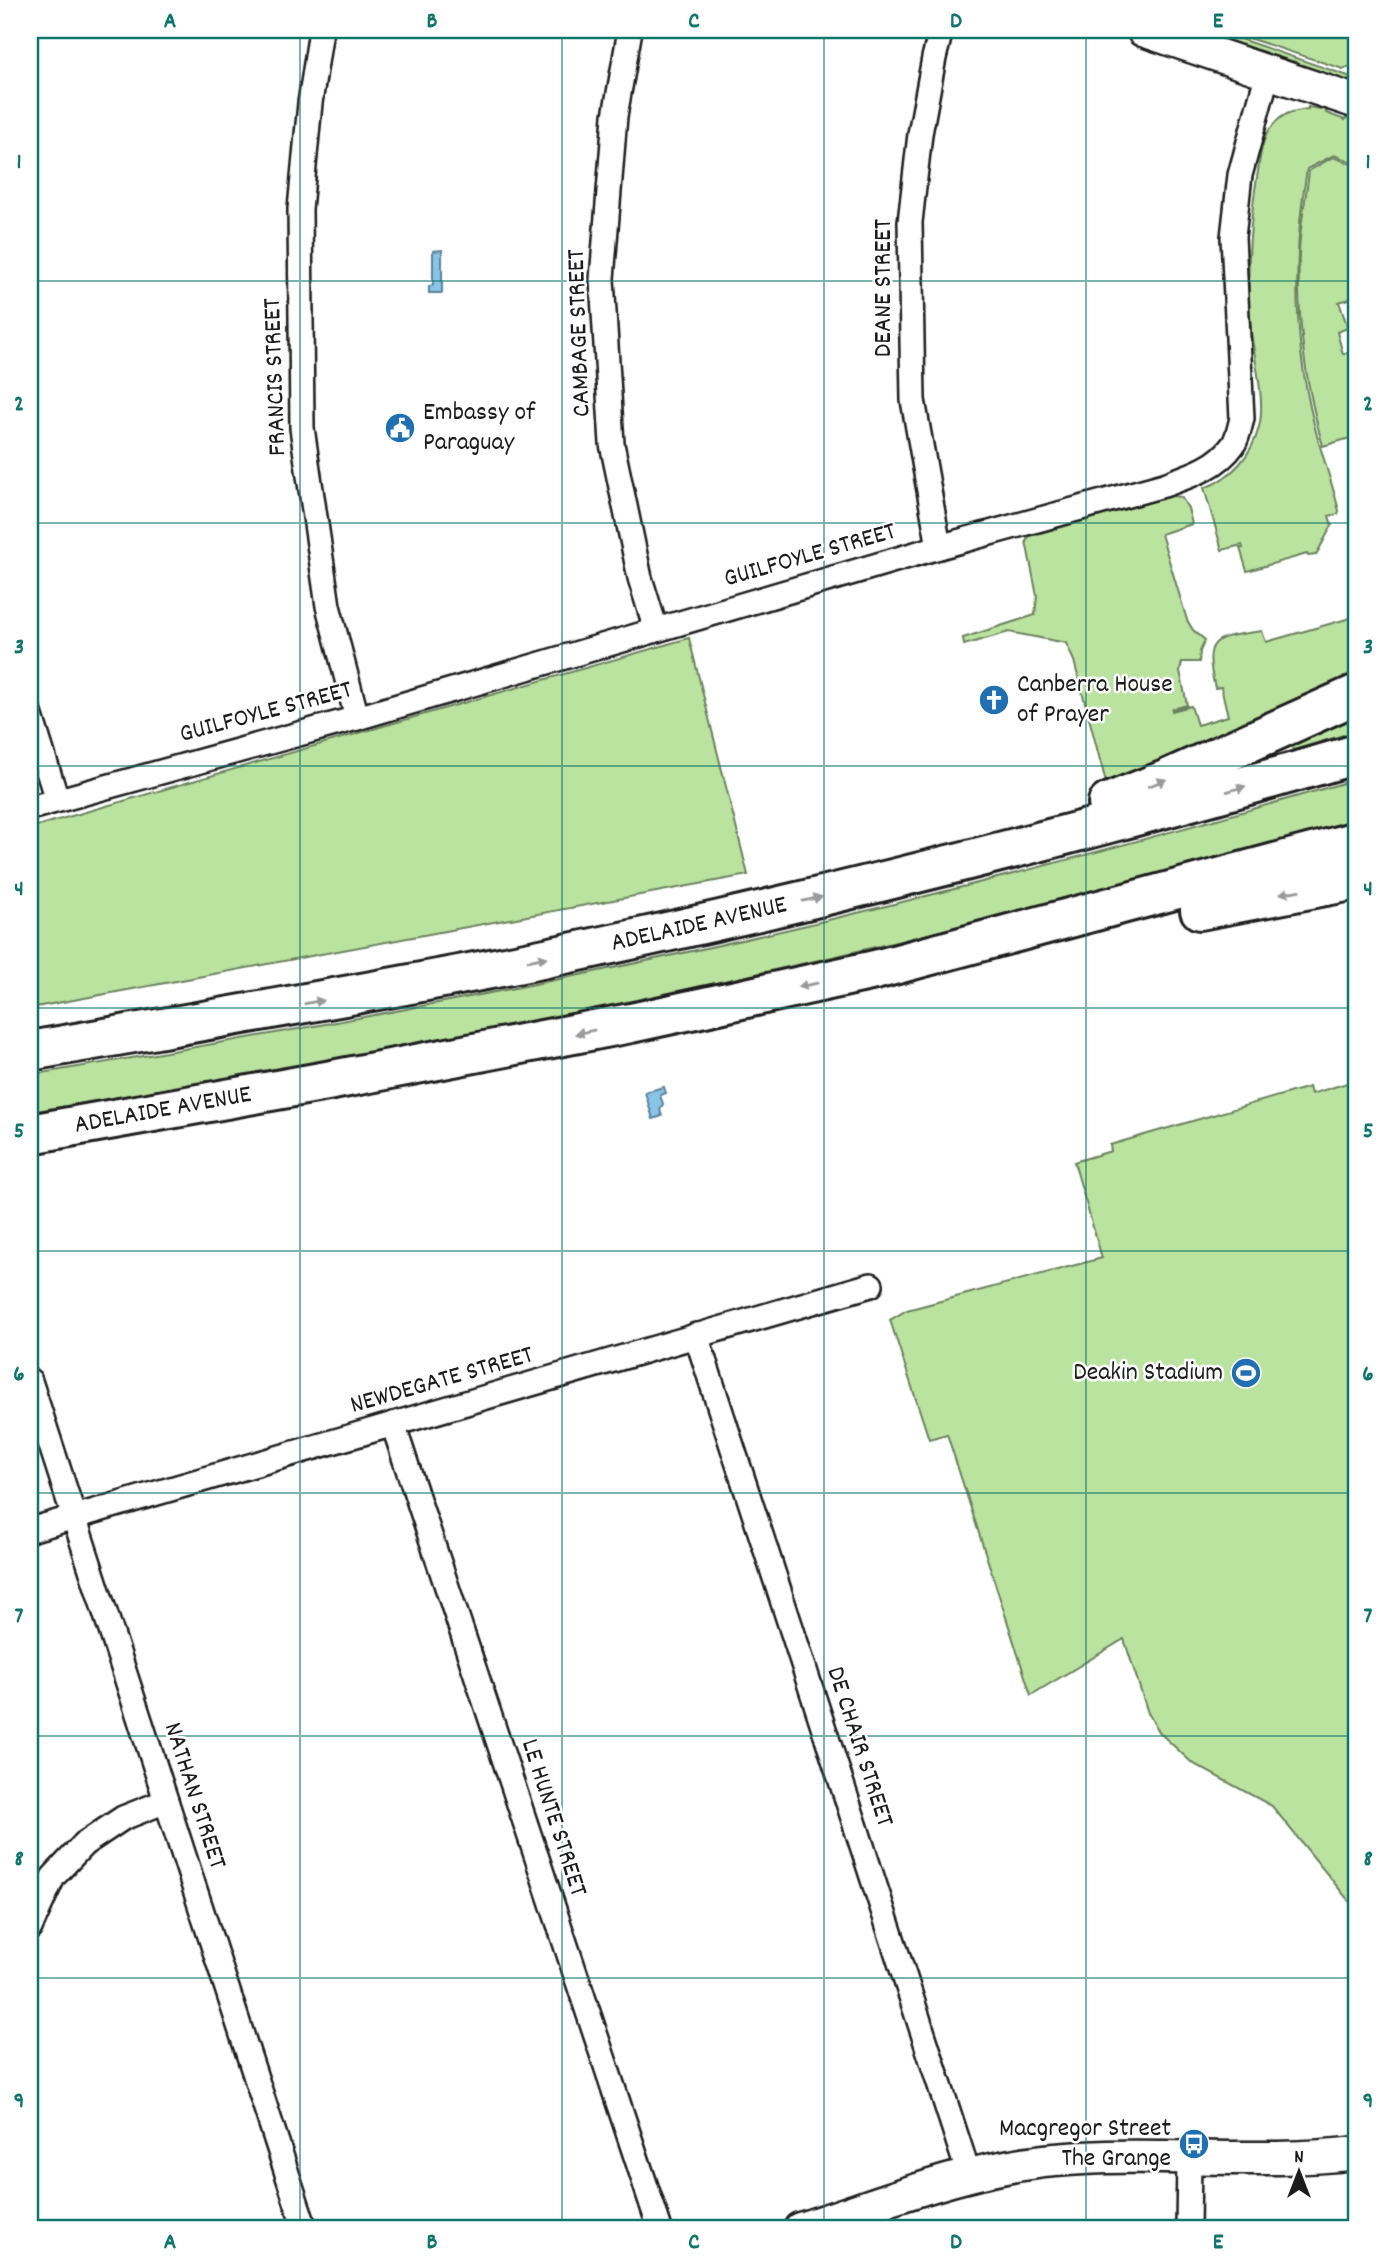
<svg xmlns="http://www.w3.org/2000/svg" width="1387" height="2259" viewBox="0 0 1387 2259" font-family="Dekko,sans-serif">
  <style>
    .green { fill: #bae39f; stroke: #6b805e; stroke-width: 2 }
    .water { fill: #88c5e8; stroke: #5d8196; stroke-width: 2 }
    .lines { fill: none; stroke-linecap: round; stroke-linejoin: round }
    .street-casing { stroke: #1c1c1c; stroke-width: 28 }
    .secondary-casing { stroke: #1c1c1c; stroke-width: 37 }
    .highway-casing { stroke: #1c1c1c; stroke-width: 44 }
    .street { stroke: #fff; stroke-width: 23 }
    .secondary { stroke: #fff; stroke-width: 32 }
    .highway { stroke: #fff; stroke-width: 38 }
    .oneway { fill: #999 }
    .grid { fill: none; stroke: #0f766e; stroke-width: 2; stroke-opacity: 0.55 }
    .labels { text-anchor: middle; dominant-baseline: central; stroke-width: 5; stroke-linejoin: round; paint-order: stroke }
    .street-label { font-size: 26px; fill: #1c1c1c; stroke: #fff }
    .poi-label { font-size: 26px; fill: #1c1c1c; stroke: #fff; text-anchor: start }
    .neatline { fill: none; stroke: #0f766e; stroke-width: 2.5 }
    .grid-label { font-size: 23px; text-anchor: middle; font-weight: bold; fill: #0f766e }
  </style>
  <rect width="100%" height="100%" fill="#fff"/>
  <filter id="ink" filterUnits="userSpaceOnUse"><feTurbulence type="fractalNoise" baseFrequency=".0143" numOctaves="2"/><feDisplacementMap in="SourceGraphic" scale="14" xChannelSelector="R" yChannelSelector="G"/><feConvolveMatrix kernelMatrix="1 2 1 2 8 2 1 2 1" color-interpolation-filters="sRGB"/></filter>
  <g filter="url(#ink)">
    <g class="green">
      <polygon points="1189,30 1214,30 1357,79 1357,82 1343,81 1296,65 1296,62 1274,56 1272,58"/>
      <polygon points="1224,30 1357,30 1357,64 1343,69"/>
      <path d="M1308,107L1327,110L1326,113L1345,120L1347,117L1357,120V164L1334,155L1307,169C1293,254 1293,340 1314,424C1321,453 1332,482 1339,511L1338,514L1329,516L1332,525L1316,555L1308,556L1307,554L1247,571L1240,548H1243L1242,545L1222,550L1204,488C1232,478 1252,455 1259,427C1266,400 1254,359 1251,331C1246,278 1249,223 1258,171C1260,157 1262,141 1269,130C1281,113 1292,111 1308,109Z"/>
      <path d="M1333,157L1357,166V297L1339,302L1348,328L1337,332L1343,354L1351,352L1357,374V436L1323,446C1305,384 1297,317 1299,252C1300,225 1306,198 1309,171Z"/>
      <path d="M1172,496L1181,497L1188,508L1192,524L1161,534L1187,620L1193,630L1205,640L1200,651L1199,662H1182L1180,671L1187,705L1172,709V711L1191,706L1197,725L1228,716L1221,687L1215,688C1202,635 1216,638 1262,631L1266,642L1354,617L1350,600L1354,591L1357,590V675L1297,708L1109,794L1074,661L1066,643L1009,632L964,645L963,638L1035,615L1037,596L1026,541L1030,536Z"/>
      <polygon points="689,638 748,875 30,1008 30,828"/>
      <polygon points="1357,703 1357,731 1293,750 1290,740"/>
      <path d="M1357,779V819C1202,863 1046,906 888,944C604,1011 318,1065 30,1112V1075C315,1028 601,976 882,907C1041,868 1200,825 1357,779Z"/>
      <polygon points="1357,1080 1357,1911 1272,1806 1192,1763 1160,1733 1148,1713 1124,1639 1031,1695 947,1434 929,1439 890,1320 907,1310 1102,1258 1074,1162 1111,1151 1110,1145 1309,1087 1311,1094"/>
    </g>
    <g class="water">
      <polygon points="442,250 442,293 429,293 429,286 433,285 433,251"/>
      <polygon points="664,1087 666,1093 660,1095 663,1104 660,1110 662,1116 653,1119 645,1092"/>
    </g>
    <g class="lines">
      <g class="street-casing">
        <g id="street">
          <polyline points="321,30 310,103 300,209 302,428 328,606 357,718"/>
          <polyline points="630,30 615,116 602,279 612,444 640,578 656,630"/>
          <polyline points="939,547 913,400 910,222 920,134 934,58 941,30"/>
          <polyline points="30,713 57,800"/>
          <path d="M30,808L357,718L939,547L1164,485C1189,476 1217,468 1233,445C1238,438 1240,426 1242,418L1233,237L1240,175L1268,72"/>
          <polyline points="696,1335 969,2175"/>
          <polyline points="30,1381 305,2229"/>
          <polyline points="393,1424 660,2229"/>
          <polyline points="30,1530 871,1285"/>
          <polyline points="30,1928 53,1877 84,1844 123,1818 166,1801"/>
          <polyline points="1188,2229 1189,2159"/>
        </g>
      </g>
      <g class="secondary-casing">
        <g id="secondary">
          <polyline points="1143,30 1357,102"/>
          <path d="M800,2229C882,2203 969,2167 1055,2160C1156,2151 1257,2165 1357,2153"/>
        </g>
      </g>
      <g class="highway-casing">
        <g id="highway">
          <polyline points="1108,803 1163,781 1357,694"/>
          <polyline points="1200,910 1357,880"/>
          <path id="s1" d="M30,1051C201,1021 372,993 541,959C816,902 1088,832 1357,754"/>
          <path id="s2" d="M30,1134L327,1081L631,1023L875,970L1357,841"/>
        </g>
      </g>
      <use href="#street" class="street"/>
      <use href="#secondary" class="secondary"/>
      <use href="#highway" class="highway"/>
    </g>
    <defs><path id="oneway-solid" d="M-6-.8H1V-3.2L6.5 0L1 3.2V.8H-6Z" transform="scale(1.75)"/></defs>
    <g class="oneway">
      <use href="#oneway-solid" transform="translate(1157 783) rotate(-22)"/>
      <use href="#oneway-solid" transform="translate(1236 789) rotate(-16)"/>
      <use href="#oneway-solid" transform="translate(1290 892) rotate(170)"/>
      <use href="#oneway-solid" transform="translate(812 899) rotate(-13)"/>
      <use href="#oneway-solid" transform="translate(537 959) rotate(-11)"/>
      <use href="#oneway-solid" transform="translate(808 985) rotate(168)"/>
      <use href="#oneway-solid" transform="translate(314 1002) rotate(-10)"/>
      <use href="#oneway-solid" transform="translate(585 1032) rotate(169)"/>
    </g>
  </g>
  <path class="grid" d="M300,30V2229M562,30V2229M824,30V2229M1086,30V2229M30,281H1357M30,523H1357M30,766H1357M30,1008H1357M30,1251H1357M30,1493H1357M30,1736H1357M30,1978H1357"/>
  <defs>
    <g id="civic-disc" transform="scale(1.575)"><circle r="9.5" fill="#1f6fb2" stroke="#fff"/><path d="M-.6-6.5H3V-4.5H.6V-3L4-1V1h2V6H-6V1h2V-1L-.6-3ZM-1.2 2.5V6h2.4V2.5Z" fill="#fff"/></g>
    <g id="church-disc" transform="scale(1.575)"><circle r="9.5" fill="#1f6fb2" stroke="#fff"/><path d="M-1.2-6h2.4v3.5h3.3v2.4h-3.3V6h-2.4V-.1h-3.3v-2.4h3.3Z" fill="#fff"/></g>
    <g id="stadium-disc" transform="scale(1.575)"><circle r="9.5" fill="#1f6fb2" stroke="#fff"/><path d="M0-5a6.5 5 0 1 0 0 10a6.5 5 0 1 0 0-10ZM-3.5-1.8h7v3.6h-7Z" fill="#fff"/></g>
    <g id="bus-disc" transform="scale(1.575)"><circle r="9.5" fill="#1f6fb2" stroke="#fff"/><path d="M-5-6H5V4H4V6H2V4H-2V6H-4V4H-5ZM-3.5-4V0h7V-4ZM-3.5 1.2v1.5H-2V1.2ZM2 1.2v1.5H3.5V1.2Z" fill="#fff"/></g>
  </defs>
  <g fill-rule="evenodd">
    <use href="#civic-disc" x="400" y="428"/>
    <use href="#church-disc" x="994" y="700"/>
    <use href="#stadium-disc" x="1246" y="1373"/>
    <use href="#bus-disc" x="1194" y="2144"/>
  </g>
  <g class="labels">
    <g class="street-label">
      <text transform="translate(884 288) rotate(-90)">DEANE STREET</text>
      <text transform="translate(580 333) rotate(-92)">CAMBAGE STREET</text>
      <text transform="translate(276 377) rotate(-92)">FRANCIS STREET</text>
      <text transform="translate(810 556) rotate(-16)">GUILFOYLE STREET</text>
      <text transform="translate(266 713) rotate(-15)">GUILFOYLE STREET</text>
      <text stroke="none"><textPath href="#s1" startOffset="681">ADELAIDE AVENUE</textPath></text>
      <text stroke="none"><textPath href="#s2" startOffset="135">ADELAIDE AVENUE</textPath></text>
      <text transform="translate(442 1381) rotate(-16)">NEWDEGATE STREET</text>
      <text transform="translate(859 1747) rotate(72)">DE CHAIR STREET</text>
      <text transform="translate(194 1796) rotate(72)">NATHAN STREET</text>
      <text transform="translate(553 1818) rotate(72)">LE HUNTE STREET</text>
    </g>
    <g class="poi-label">
      <text x="423" y="413">Embassy of<tspan x="423" dy="30">Paraguay</tspan></text>
      <text x="1017" y="685">Canberra House<tspan x="1017" dy="30">of Prayer</tspan></text>
      <text x="1223" y="1373" text-anchor="end">Deakin Stadium</text>
      <text x="1171" y="2129" text-anchor="end">Macgregor Street<tspan x="1171" dy="30">The Grange</tspan></text>
    </g>
  </g>
  <rect width="1387" height="2259" fill="none" stroke="#fff" stroke-width="77"/>
  <g transform="translate(1299 2172)" stroke="#ffffff" stroke-width="5" paint-order="stroke">
  <path d="M0-5L12 26L0 18L-12 26Z" fill="#1c1c1c"/>
  <text y="-10" font-size="19" font-weight="bold" text-anchor="middle" fill="#1c1c1c">N</text>
  </g>
  <rect x="38" y="38" width="1310" height="2182" class="neatline"/>
  <g class="grid-label">
    <text x="170" y="27">A</text>
    <text x="432" y="27">B</text>
    <text x="694" y="27">C</text>
    <text x="956" y="27">D</text>
    <text x="1218" y="27">E</text>
    <text x="19" y="168">1</text>
    <text x="1368" y="168">1</text>
    <text x="19" y="410">2</text>
    <text x="1368" y="410">2</text>
    <text x="19" y="653">3</text>
    <text x="1368" y="653">3</text>
    <text x="19" y="895">4</text>
    <text x="1368" y="895">4</text>
    <text x="19" y="1137">5</text>
    <text x="1368" y="1137">5</text>
    <text x="19" y="1380">6</text>
    <text x="1368" y="1380">6</text>
    <text x="19" y="1622">7</text>
    <text x="1368" y="1622">7</text>
    <text x="19" y="1865">8</text>
    <text x="1368" y="1865">8</text>
    <text x="19" y="2107">9</text>
    <text x="1368" y="2107">9</text>
    <text x="170" y="2248">A</text>
    <text x="432" y="2248">B</text>
    <text x="694" y="2248">C</text>
    <text x="956" y="2248">D</text>
    <text x="1218" y="2248">E</text>
  </g>
</svg>
